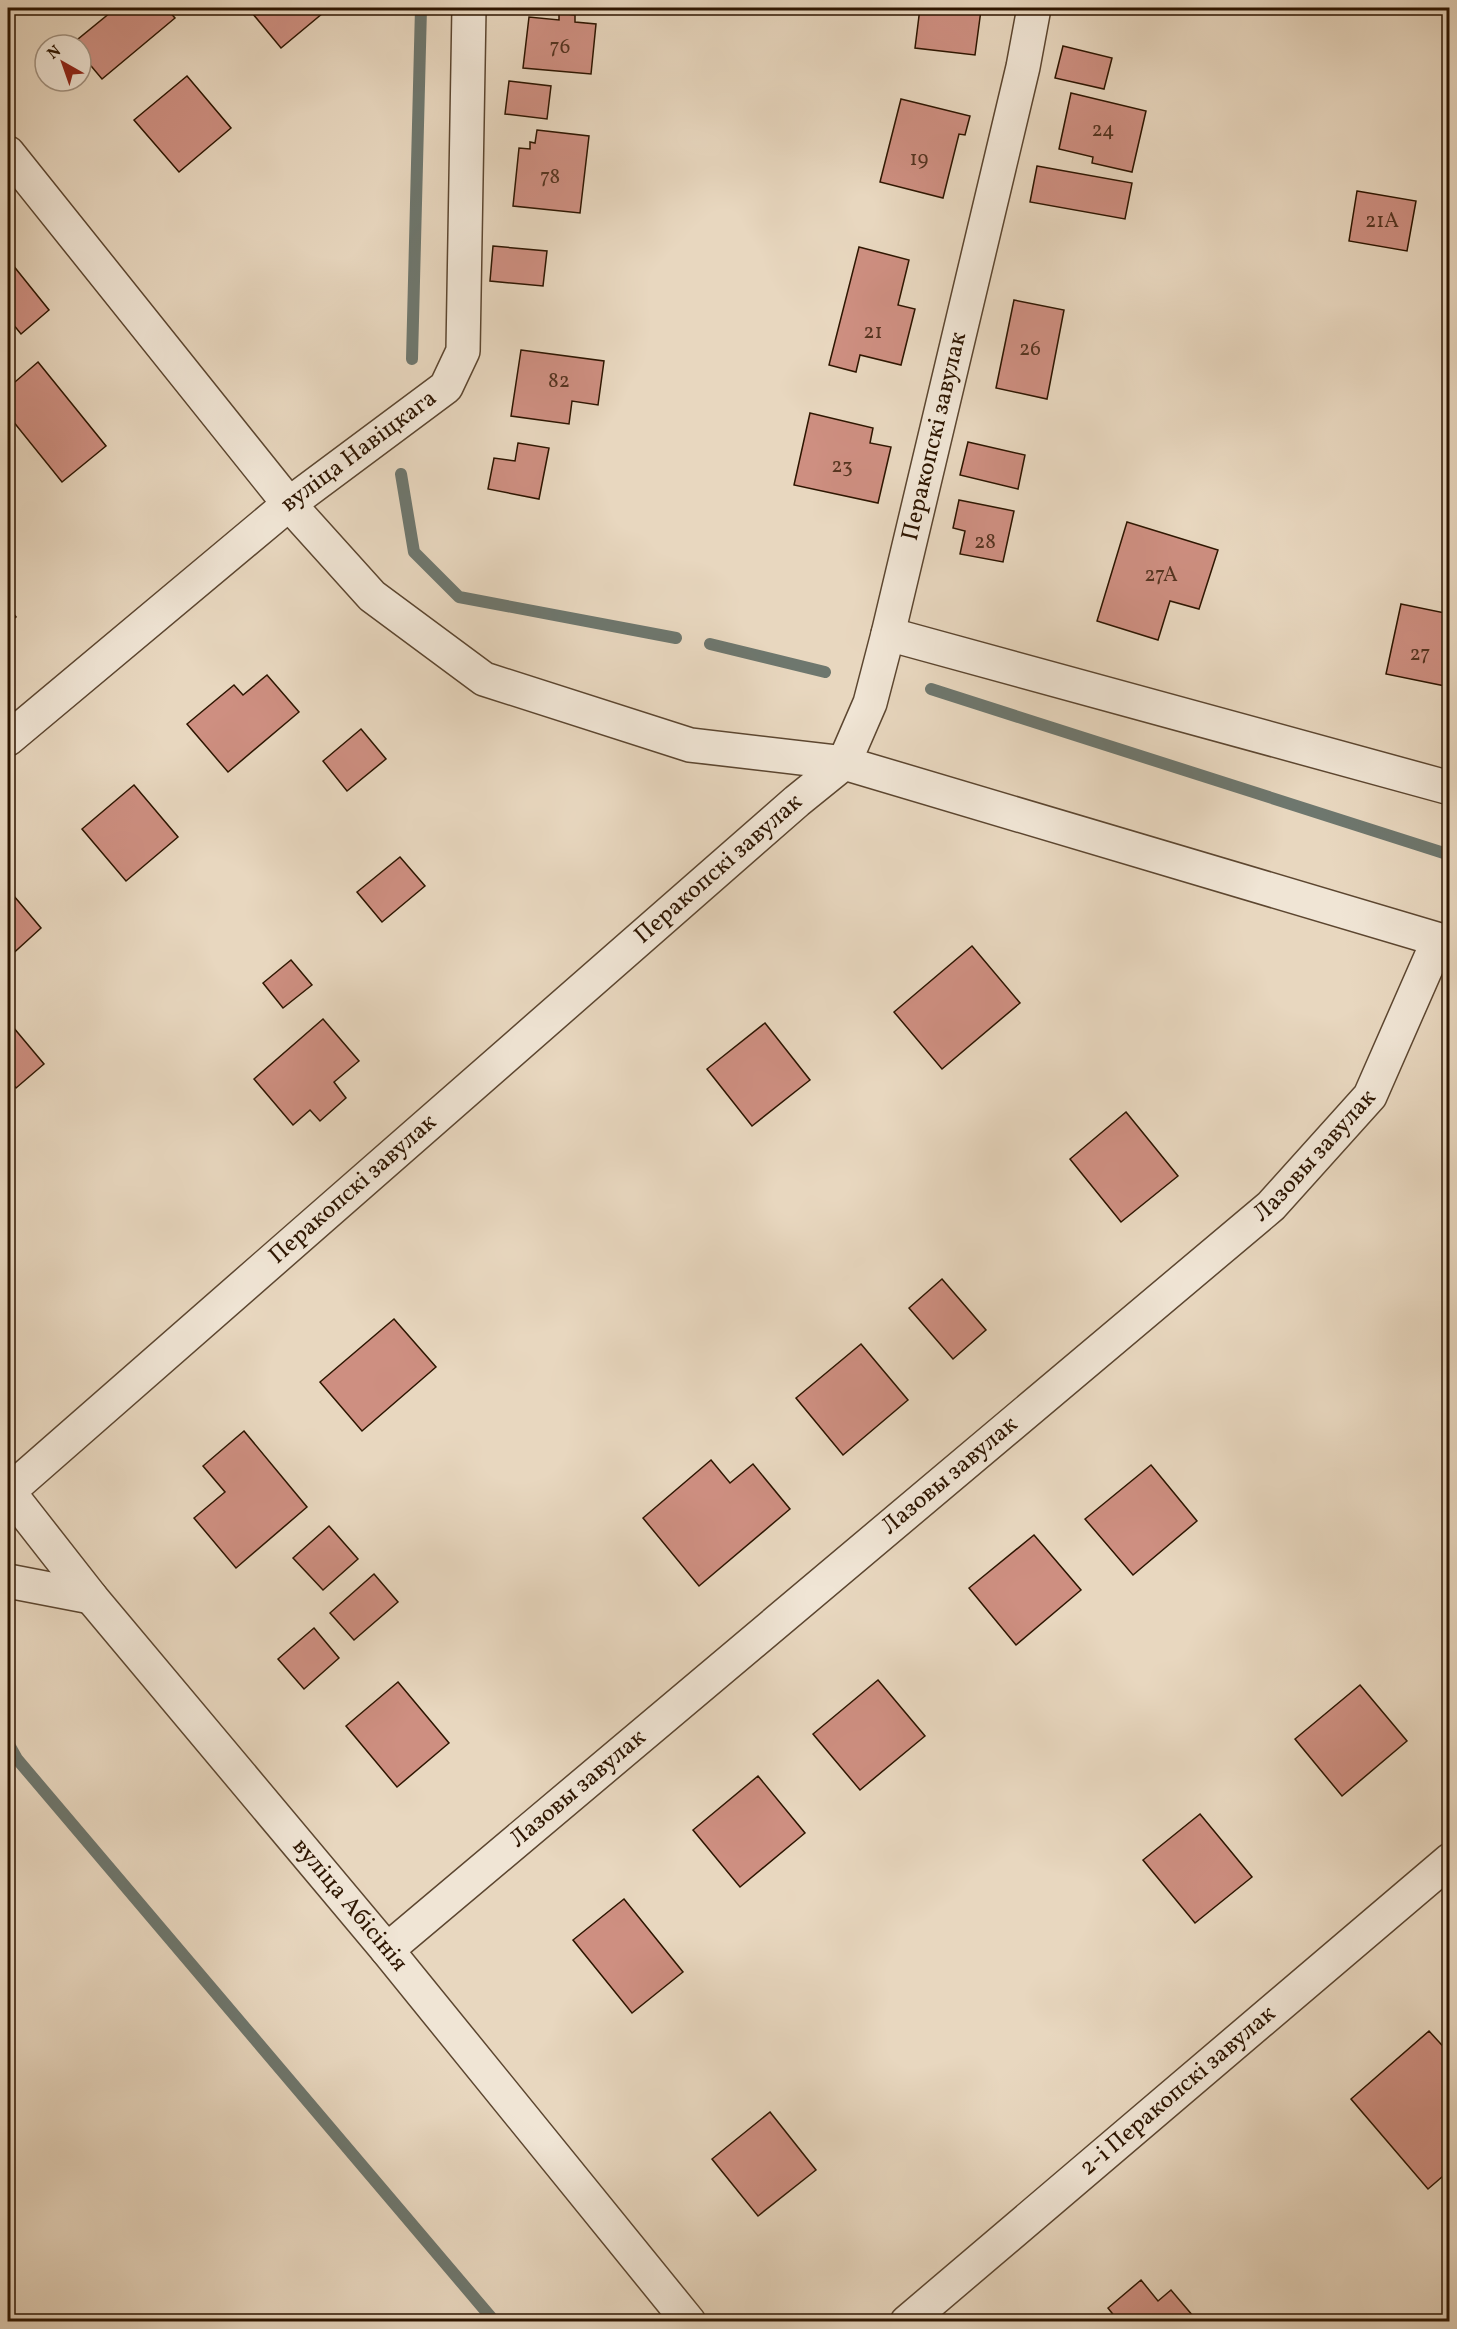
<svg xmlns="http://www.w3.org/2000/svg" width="1457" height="2329" viewBox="0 0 1457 2329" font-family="Vollkorn,serif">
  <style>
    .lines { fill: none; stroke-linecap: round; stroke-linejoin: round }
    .stream { stroke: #6e776e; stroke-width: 12 }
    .building { fill: #ce8f81; stroke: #2d1500; stroke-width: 1.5 }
    .minor-casing { stroke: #5c4630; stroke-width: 36 }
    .minor { stroke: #f0e5d5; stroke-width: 33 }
    .labels { text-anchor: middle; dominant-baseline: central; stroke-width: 4.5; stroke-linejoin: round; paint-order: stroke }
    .number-label { font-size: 21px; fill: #553420 }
    .street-label { font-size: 24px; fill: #2d1500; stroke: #f0e5d5 }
  </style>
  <rect width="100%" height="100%" fill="#e8d7bf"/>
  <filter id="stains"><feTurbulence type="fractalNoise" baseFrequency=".00333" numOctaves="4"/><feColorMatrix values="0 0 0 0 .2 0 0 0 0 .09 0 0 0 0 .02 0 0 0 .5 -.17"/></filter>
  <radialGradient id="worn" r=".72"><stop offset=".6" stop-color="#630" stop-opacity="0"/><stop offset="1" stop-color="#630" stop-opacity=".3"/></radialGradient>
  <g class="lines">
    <g class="stream">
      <polyline points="412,359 421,8"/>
      <polyline points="401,474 414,552 459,597 676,638"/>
      <polyline points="710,644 825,672"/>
      <polyline points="931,689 1450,855"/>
      <polyline points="8,1743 17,1759 495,2322"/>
    </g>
  </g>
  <g class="building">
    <polygon points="116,8 166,8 175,18 102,79 81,54 81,45 72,44"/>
    <polygon points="248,8 329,8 281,48"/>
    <polygon points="920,8 981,10 975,55 915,48"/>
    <polygon points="559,13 575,15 575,22 596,24 591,74 523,68 529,17 559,20"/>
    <polygon points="1063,46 1112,58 1104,89 1055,78"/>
    <polygon points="187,76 231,128 179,172 134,120"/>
    <polygon points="509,81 551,86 547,119 505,114"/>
    <polygon points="1071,93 1146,111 1132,172 1092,163 1093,157 1059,149"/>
    <polygon points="901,99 970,116 965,135 959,134 943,198 880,182"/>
    <polygon points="537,130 589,136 580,213 513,206 519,148 530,149 530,142 535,143"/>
    <polygon points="1037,166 1132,183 1125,219 1030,202"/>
    <polygon points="1357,191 1416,201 1407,251 1349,241"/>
    <polygon points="493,246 547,251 543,286 490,281"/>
    <polygon points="859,247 909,260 898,305 915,309 901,365 860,355 856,372 829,365"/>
    <polygon points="8,259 49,310 21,334 8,318"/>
    <polygon points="1014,300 1064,310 1047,399 996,388"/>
    <polygon points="521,350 604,361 598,405 572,401 569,424 511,416"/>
    <polygon points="38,362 106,446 62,482 8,415 8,388"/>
    <polygon points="810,413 873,428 870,443 891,447 878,503 794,485"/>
    <polygon points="968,442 1025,455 1018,489 960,475"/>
    <polygon points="518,443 549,448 539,499 488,489 494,458 515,461"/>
    <polygon points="959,500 1014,511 1003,562 960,554 965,531 953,528"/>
    <polygon points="1127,522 1218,550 1199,609 1170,601 1158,640 1097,621"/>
    <polygon points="1401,604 1450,614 1450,687 1386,674"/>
    <polygon points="8,606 16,617 8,624"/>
    <polygon points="267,675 299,712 228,772 187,724 234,685 243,695"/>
    <polygon points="361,729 386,759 347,791 323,761"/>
    <polygon points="134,785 178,837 126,881 82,829"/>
    <polygon points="400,857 425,886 382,922 357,892"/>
    <polygon points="8,889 41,928 8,958"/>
    <polygon points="972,946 1020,1003 942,1069 894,1012"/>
    <polygon points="291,960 312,985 283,1008 263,983"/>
    <polygon points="323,1019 359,1061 334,1082 346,1098 320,1121 310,1110 293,1125 254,1079"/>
    <polygon points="8,1021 44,1064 16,1088 8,1078"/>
    <polygon points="765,1023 810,1080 752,1126 707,1069"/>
    <polygon points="1126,1112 1178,1176 1121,1222 1070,1159"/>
    <polygon points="942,1279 986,1330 953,1359 909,1308"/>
    <polygon points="394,1319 436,1367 362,1431 320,1382"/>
    <polygon points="861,1344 908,1400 843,1455 796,1398"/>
    <polygon points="244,1431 307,1507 236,1568 194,1518 225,1492 203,1466"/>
    <polygon points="711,1460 730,1483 753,1464 790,1509 699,1586 643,1518"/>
    <polygon points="1151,1465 1197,1521 1133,1575 1085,1519"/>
    <polygon points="329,1526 358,1559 323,1590 293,1558"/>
    <polygon points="1034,1535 1081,1590 1016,1645 969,1588"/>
    <polygon points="374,1574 398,1602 354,1640 330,1613"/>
    <polygon points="314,1628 339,1658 304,1689 278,1659"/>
    <polygon points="878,1680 925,1736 860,1790 813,1734"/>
    <polygon points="398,1682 449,1743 397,1787 346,1726"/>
    <polygon points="1360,1685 1407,1741 1342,1796 1295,1739"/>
    <polygon points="758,1776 805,1833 740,1887 693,1830"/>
    <polygon points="1200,1814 1252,1877 1195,1923 1143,1860"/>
    <polygon points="624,1899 683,1972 632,2013 573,1940"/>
    <polygon points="1429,2031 1450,2054 1450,2170 1428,2189 1351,2099"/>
    <polygon points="770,2112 816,2170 758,2216 712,2159"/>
    <polygon points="1141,2280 1158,2301 1171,2290 1193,2316 1186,2322 1119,2322 1108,2308"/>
    <polygon points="1447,2312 1450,2322 1435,2322"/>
  </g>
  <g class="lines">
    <g class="minor-casing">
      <g id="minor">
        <polyline points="8,153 289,504 372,596 484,679 690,745 844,763 1450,943"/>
        <polyline points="888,634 1450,788"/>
        <path id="s1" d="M8,739L289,504L446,387L463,351L469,8"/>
        <path id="s2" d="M8,1491L91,1597L387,1950L689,2322"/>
        <path id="s3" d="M8,1492L797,801L844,763L870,703L888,634L1023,67L1034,8"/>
        <polyline points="8,1581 91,1597"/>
        <path id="s4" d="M387,1950L1271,1206L1370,1096L1438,941"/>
        <path id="s5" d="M907,2322L1450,1860"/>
      </g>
    </g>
    <use href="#minor" class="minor"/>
  </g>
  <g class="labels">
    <g class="number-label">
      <text x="560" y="47">76</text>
      <text x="1103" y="130">24</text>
      <text x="919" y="159">19</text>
      <text x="550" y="177">78</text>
      <text x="1382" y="221">21А</text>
      <text x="873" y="332">21</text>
      <text x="1030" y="349">26</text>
      <text x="559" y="381">82</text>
      <text x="842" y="466">23</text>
      <text x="985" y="542">28</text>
      <text x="1161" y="575">27А</text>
      <text x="1420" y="654">27</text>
    </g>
    <g class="street-label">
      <text stroke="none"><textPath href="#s3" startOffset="1449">Перакопскі завулак</textPath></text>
      <text stroke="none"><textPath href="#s1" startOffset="454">вуліца Навіцкага</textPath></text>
      <text stroke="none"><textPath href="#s3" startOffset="945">Перакопскі завулак</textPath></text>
      <text stroke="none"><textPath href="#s4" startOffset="1222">Лазовы завулак</textPath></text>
      <text stroke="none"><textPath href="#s3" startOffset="459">Перакопскі завулак</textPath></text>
      <text stroke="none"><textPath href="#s4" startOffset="736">Лазовы завулак</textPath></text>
      <text stroke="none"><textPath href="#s4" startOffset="250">Лазовы завулак</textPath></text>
      <text stroke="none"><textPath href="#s2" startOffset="537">вуліца Абісінія</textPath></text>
      <text stroke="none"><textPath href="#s5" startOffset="356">2-і Перакопскі завулак</textPath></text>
    </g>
  </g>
  <rect width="1457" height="2329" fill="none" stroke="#e8d7bf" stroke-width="30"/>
  <rect x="9" y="9" width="1439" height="2311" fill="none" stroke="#2d1500" stroke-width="3"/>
  <rect x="15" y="15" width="1427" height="2299" fill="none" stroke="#2d1500" stroke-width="1.5"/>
  <g transform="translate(63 63) rotate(320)"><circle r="28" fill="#f0e5d5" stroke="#a29280" stroke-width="1.5"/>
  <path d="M0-4.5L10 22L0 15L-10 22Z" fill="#8f2418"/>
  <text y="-9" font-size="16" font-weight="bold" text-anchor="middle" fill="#2d1500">N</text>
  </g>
  <rect width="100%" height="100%" filter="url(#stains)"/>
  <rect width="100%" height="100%" fill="url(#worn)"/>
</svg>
